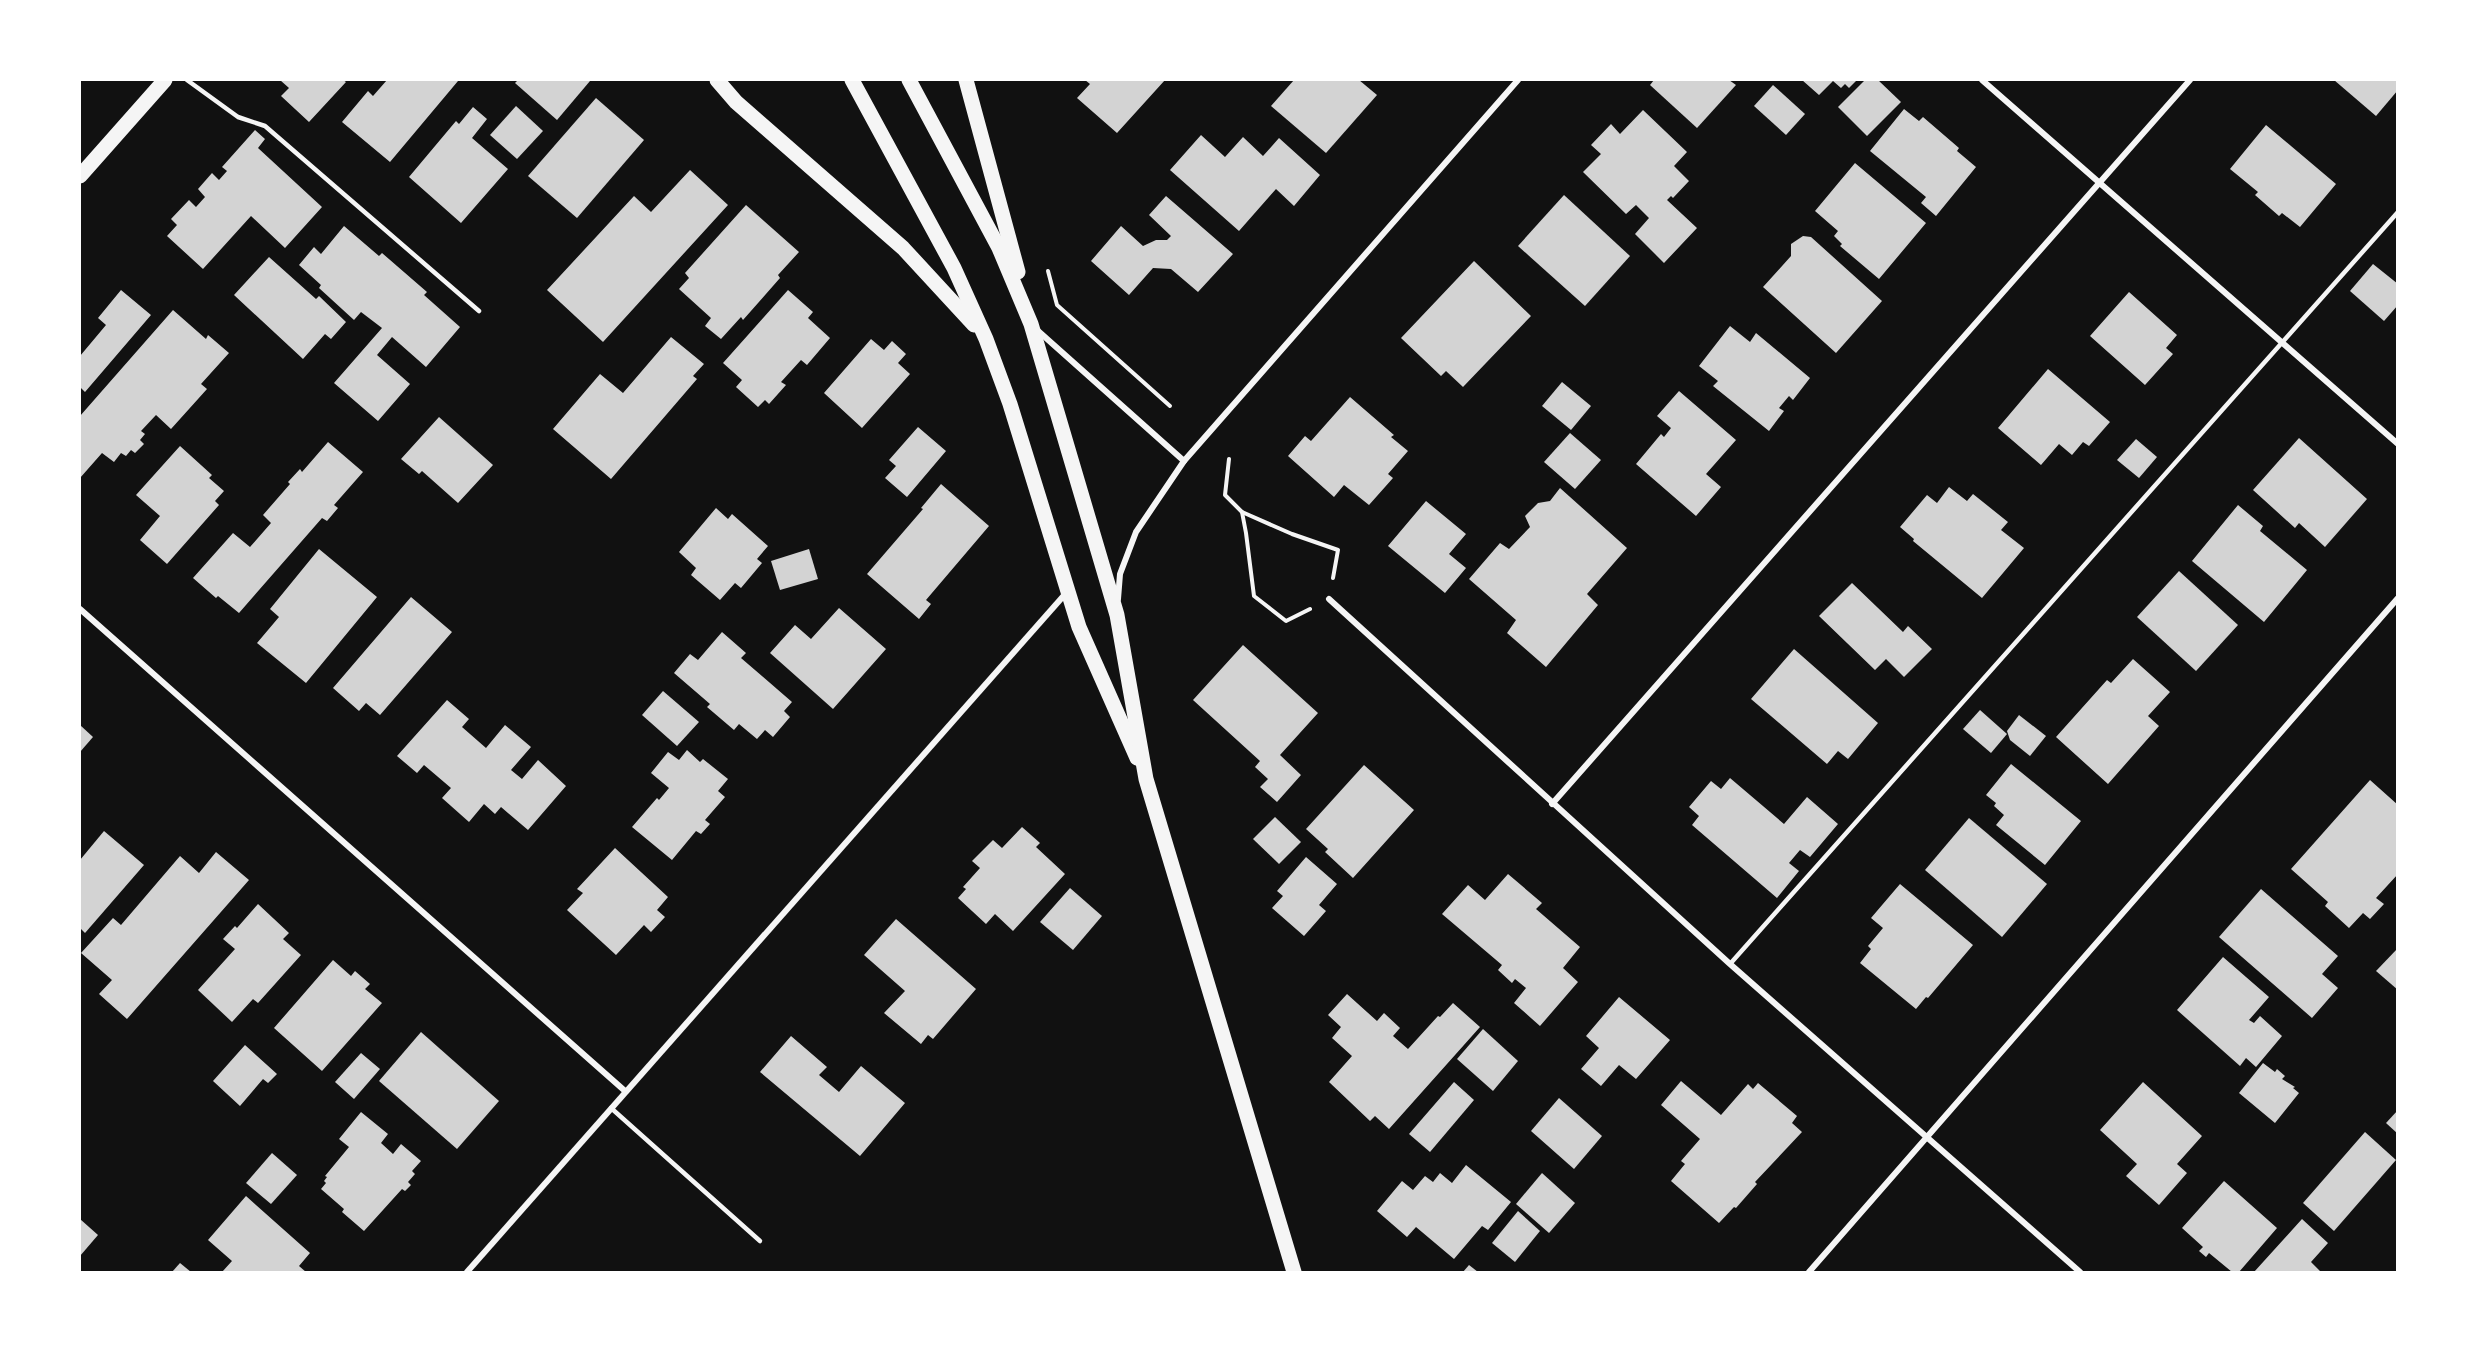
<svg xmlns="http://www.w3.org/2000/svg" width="2477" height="1352" viewBox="0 0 2477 1352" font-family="Ubuntu,sans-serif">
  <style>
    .building { fill: #d3d3d3 }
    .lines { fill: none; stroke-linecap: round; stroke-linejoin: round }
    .path { stroke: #f5f5f5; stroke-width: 4 }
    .service { stroke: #f5f5f5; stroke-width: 4.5 }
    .minor { stroke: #f5f5f5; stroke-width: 6 }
    .primary { stroke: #f5f5f5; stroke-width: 15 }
  </style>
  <rect width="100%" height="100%" fill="#111"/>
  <g class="building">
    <polygon points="280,80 343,80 346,82 309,122 281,96 289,88"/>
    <polygon points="387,80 458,81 390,162 342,122 368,91 373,96"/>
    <polygon points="518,80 589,80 590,81 557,120 515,83"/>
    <polygon points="1085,80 1165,80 1117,133 1077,98 1090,84"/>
    <polygon points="1294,80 1359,80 1377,95 1326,153 1271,106"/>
    <polygon points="1654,80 1729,80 1736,85 1697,128 1650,85"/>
    <polygon points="1802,80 1857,80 1849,88 1845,84 1841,88 1833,81 1819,95"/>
    <polygon points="1865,80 1878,80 1901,102 1867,136 1838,107"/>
    <polygon points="2334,80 2398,80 2398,90 2376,116"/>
    <polygon points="1773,85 1805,114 1786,135 1754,106"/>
    <polygon points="596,98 644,140 577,218 528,176"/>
    <polygon points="516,106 543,131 517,159 490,135"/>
    <polygon points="473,107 487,119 472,138 508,169 461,223 409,177 456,121 459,124"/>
    <polygon points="1904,109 1919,121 1923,117 1959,148 1957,151 1976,167 1936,216 1921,203 1926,197 1870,151"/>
    <polygon points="1643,110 1687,152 1674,166 1689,181 1673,198 1671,196 1667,200 1697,228 1664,263 1635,234 1649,218 1636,205 1626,214 1583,172 1601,154 1591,145 1611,124 1620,134"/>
    <polygon points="2266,125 2336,184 2300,227 2282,213 2279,216 2255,195 2258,192 2230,169"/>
    <polygon points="255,130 265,139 258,148 322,207 285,248 251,216 203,269 167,236 177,225 171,219 189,200 196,207 205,197 198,189 212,173 219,180 227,171 222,167"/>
    <polygon points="1201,135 1225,157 1243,137 1263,156 1279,138 1320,175 1294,206 1276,189 1239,231 1170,170"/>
    <polygon points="1855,163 1926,223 1879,279 1840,246 1842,244 1834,236 1838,231 1815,211"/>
    <polygon points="690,170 728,205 603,342 547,290 634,196 651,212"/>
    <polygon points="1564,195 1630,256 1585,306 1518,246"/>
    <polygon points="1166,196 1233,254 1198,292 1171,269 1153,268 1129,295 1091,261 1121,226 1143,246 1156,240 1167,240 1171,236 1149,215"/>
    <polygon points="746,205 799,252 778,275 780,278 743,320 741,317 721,339 705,326 711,318 679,289 689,278 685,273"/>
    <polygon points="344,226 379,256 382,253 427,292 424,295 460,327 426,367 392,337 377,355 410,384 378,421 334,383 382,328 361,312 354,320 319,288 321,285 299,265 314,247 321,254"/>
    <polygon points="1803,236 1811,237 1882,301 1836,353 1763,287 1791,256 1791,244"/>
    <polygon points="269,257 316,299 319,296 346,322 331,339 325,334 303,359 234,295"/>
    <polygon points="1474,261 1531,316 1463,387 1446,371 1441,376 1401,338"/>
    <polygon points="2373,264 2398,284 2398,305 2384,321 2350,291"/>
    <polygon points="121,290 151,315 85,392 80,387 80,356 106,325 98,318"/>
    <polygon points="788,290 813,312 808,318 830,338 807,365 801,360 781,382 786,385 769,404 765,400 758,407 736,387 742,380 723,363"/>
    <polygon points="2129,292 2177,335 2166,348 2173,354 2145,385 2090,336"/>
    <polygon points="173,310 206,339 208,335 229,353 201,384 207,389 171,429 156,415 141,431 145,434 140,440 144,444 135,453 131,450 126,456 121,453 114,462 102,453 80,478 80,416"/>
    <polygon points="1730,326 1750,342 1756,333 1810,378 1793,400 1789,396 1779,408 1784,411 1769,431 1713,386 1718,381 1699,366"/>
    <polygon points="671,337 704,364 693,376 697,379 611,479 553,429 600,374 623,393"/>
    <polygon points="871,339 884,350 892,341 906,354 898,363 910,374 862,428 824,393"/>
    <polygon points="2048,369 2110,422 2089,446 2083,442 2072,455 2059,444 2041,465 1998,428"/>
    <polygon points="1562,382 1591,406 1571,430 1542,406"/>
    <polygon points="1679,391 1736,440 1706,474 1721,487 1696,516 1636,464 1661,434 1664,437 1671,428 1657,416"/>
    <polygon points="1350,397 1394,435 1391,437 1408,451 1388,474 1393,478 1369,505 1344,485 1334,497 1288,456 1305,436 1311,441"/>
    <polygon points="439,417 493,465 458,503 422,471 419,474 401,459"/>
    <polygon points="918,427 946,451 907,497 885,478 896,466 889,460"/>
    <polygon points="1570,433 1601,460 1575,489 1544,462"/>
    <polygon points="2299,438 2367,499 2325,547 2299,523 2295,528 2253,490"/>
    <polygon points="2136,439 2157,457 2139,478 2117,460"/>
    <polygon points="328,442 363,472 334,505 338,508 327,521 322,518 239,613 218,596 216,598 193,578 233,533 250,547 271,523 263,515 290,484 288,482 300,469 302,472"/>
    <polygon points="180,446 212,475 209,478 224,491 215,501 219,505 167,564 140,540 160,516 136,495"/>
    <polygon points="941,484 989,526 926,600 931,604 919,619 867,574 923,509 921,508"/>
    <polygon points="1949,487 1967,501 1973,494 2008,522 2001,530 2024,548 1982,598 1913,541 1914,539 1900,527 1927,495 1937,503"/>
    <polygon points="1560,488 1627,548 1587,594 1598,605 1546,667 1507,633 1516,620 1469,579 1500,543 1509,549 1530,527 1525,516 1538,503 1550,501"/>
    <polygon points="1426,501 1466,534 1449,554 1466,568 1445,593 1388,546"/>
    <polygon points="2238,505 2263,526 2260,531 2307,570 2264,622 2192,561"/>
    <polygon points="716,508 728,519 732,514 768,546 757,559 762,563 741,588 735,583 720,600 691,575 696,568 679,552"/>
    <polygon points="319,549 377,597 306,683 257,643 279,617 270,609"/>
    <polygon points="809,549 818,579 780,590 771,561"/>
    <polygon points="2179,571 2238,625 2196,671 2137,617"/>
    <polygon points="1852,583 1903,632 1908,626 1932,649 1904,677 1886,659 1875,670 1819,616"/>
    <polygon points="411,597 452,632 380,715 366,703 359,711 333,688"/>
    <polygon points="839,608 886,649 833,709 770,653 795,625 811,639"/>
    <polygon points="722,632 746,653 741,658 792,702 784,711 790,717 773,737 765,730 757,739 739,724 734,730 707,707 710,704 674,673 690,654 698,660"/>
    <polygon points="1243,645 1318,713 1280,755 1301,775 1277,802 1260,787 1268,779 1255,767 1260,761 1193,700"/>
    <polygon points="1794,649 1878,723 1848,759 1838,751 1827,764 1751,699"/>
    <polygon points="2133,659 2170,692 2148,716 2159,726 2108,784 2056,737 2107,680 2111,683"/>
    <polygon points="663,691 699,722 677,746 642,715"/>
    <polygon points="447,700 469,719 462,727 486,748 505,725 531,747 511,770 522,779 538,760 566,786 528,830 501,807 495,814 484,804 469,822 442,798 451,788 424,765 417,773 397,756"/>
    <polygon points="1980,710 2007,734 1991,753 1963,729"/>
    <polygon points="2019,715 2046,736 2030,756 2010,740 2007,731"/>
    <polygon points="80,725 93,737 80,752"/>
    <polygon points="687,750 700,762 703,759 728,779 718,791 725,797 705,820 710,824 701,834 696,831 672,860 632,827 657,798 659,800 669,788 651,773 668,752 679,760"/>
    <polygon points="2011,764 2081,821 2045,865 1996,825 2004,815 1994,806 1996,803 1986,795"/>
    <polygon points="1364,765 1414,810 1353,878 1325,852 1328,849 1306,829"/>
    <polygon points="1730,778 1784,824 1807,797 1838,824 1810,857 1800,850 1789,863 1799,871 1777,898 1692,825 1699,816 1689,807 1711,781 1721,789"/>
    <polygon points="2370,780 2398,805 2398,874 2376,898 2384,904 2370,919 2363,913 2349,928 2325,906 2328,902 2291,869"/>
    <polygon points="1275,817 1301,842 1279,864 1253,839"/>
    <polygon points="1969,818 2047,884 2002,937 1925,870"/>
    <polygon points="1022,827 1040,843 1036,847 1065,874 1013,931 995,914 986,924 958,898 966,889 963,887 980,868 972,861 993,840 1002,848"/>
    <polygon points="104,831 144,865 85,933 80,928 80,860"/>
    <polygon points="615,848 668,897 657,910 665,917 651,932 644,925 616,955 567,910 583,893 577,889"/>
    <polygon points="216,852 249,880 127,1019 99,994 112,980 81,953 113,918 121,925 180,856 199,873"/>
    <polygon points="1306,857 1337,884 1319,905 1326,911 1304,936 1272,908 1283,896 1277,891"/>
    <polygon points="1508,874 1542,903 1536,909 1580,947 1563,968 1578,982 1540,1026 1514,1003 1526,988 1515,979 1512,983 1498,970 1502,965 1442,914 1468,885 1485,900"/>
    <polygon points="1900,884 1973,945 1928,998 1926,997 1916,1009 1860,963 1871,949 1868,946 1883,928 1871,918"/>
    <polygon points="1070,888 1102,916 1073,950 1040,922"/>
    <polygon points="2261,889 2338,956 2322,974 2338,988 2312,1018 2219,937"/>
    <polygon points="258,904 289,933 283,939 301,955 258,1003 253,999 232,1022 198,990 235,949 223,939 235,926 237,928"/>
    <polygon points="896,919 976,989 933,1039 928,1035 921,1044 884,1013 905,991 864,955"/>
    <polygon points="2398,948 2398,990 2376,971"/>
    <polygon points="2223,957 2269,997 2249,1020 2254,1023 2260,1016 2282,1036 2256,1067 2246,1058 2240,1066 2177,1010"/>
    <polygon points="333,960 351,976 355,971 370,984 365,989 382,1003 322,1071 274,1028"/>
    <polygon points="1347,994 1377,1021 1384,1013 1400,1028 1393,1036 1408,1049 1438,1016 1440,1017 1453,1003 1480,1027 1389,1129 1375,1116 1370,1121 1329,1082 1352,1056 1332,1038 1341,1027 1328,1015"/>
    <polygon points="1619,997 1670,1040 1636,1079 1619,1065 1601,1086 1581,1069 1599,1048 1586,1036"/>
    <polygon points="1483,1029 1518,1061 1493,1091 1457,1059"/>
    <polygon points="421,1032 499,1101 457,1149 379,1081"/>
    <polygon points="791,1036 827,1067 819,1075 839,1092 861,1066 905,1103 860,1156 760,1072"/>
    <polygon points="245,1045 277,1074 268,1083 263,1079 240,1106 213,1081"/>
    <polygon points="361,1053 380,1069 354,1099 335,1082"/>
    <polygon points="2263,1063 2275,1072 2277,1069 2285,1076 2282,1079 2295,1087 2293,1088 2299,1093 2275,1123 2239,1093"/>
    <polygon points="1681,1081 1721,1115 1748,1084 1753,1089 1758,1083 1797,1116 1792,1123 1802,1132 1755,1182 1757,1184 1736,1208 1734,1207 1719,1223 1671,1181 1685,1164 1681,1161 1700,1139 1661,1105"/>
    <polygon points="1454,1082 1474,1100 1430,1152 1409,1134"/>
    <polygon points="2143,1082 2202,1136 2177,1164 2187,1173 2159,1205 2126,1176 2137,1164 2100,1130"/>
    <polygon points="1559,1098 1602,1136 1574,1169 1531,1131"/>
    <polygon points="2398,1110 2398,1134 2386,1123"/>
    <polygon points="361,1112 388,1134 381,1143 393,1154 401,1144 421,1161 412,1171 415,1174 408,1182 411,1185 405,1191 402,1189 364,1231 342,1212 344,1209 321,1189 326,1183 324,1181 327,1177 325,1176 349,1147 339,1139"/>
    <polygon points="2365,1132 2396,1160 2334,1231 2303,1203"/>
    <polygon points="272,1153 297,1175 271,1204 246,1183"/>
    <polygon points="1466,1165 1511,1202 1488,1230 1482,1226 1454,1259 1416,1227 1407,1237 1377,1211 1402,1181 1413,1190 1425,1176 1433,1182 1440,1173 1452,1183"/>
    <polygon points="1542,1173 1575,1203 1549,1233 1516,1204"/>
    <polygon points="2224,1181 2277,1228 2239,1272 2232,1272 2209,1253 2206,1257 2199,1251 2203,1247 2182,1228"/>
    <polygon points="246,1196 310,1253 299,1266 306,1272 222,1272 232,1261 208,1240"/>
    <polygon points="1518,1211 1540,1231 1515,1262 1492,1243"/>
    <polygon points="80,1219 98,1235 80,1256"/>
    <polygon points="2302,1219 2328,1243 2311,1262 2321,1272 2254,1272"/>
    <polygon points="180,1263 191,1272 172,1272"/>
    <polygon points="1469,1265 1478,1272 1463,1272"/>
  </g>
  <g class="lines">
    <g class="path">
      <polyline points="1048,271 1057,305 1170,406"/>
      <polyline points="1229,459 1225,495 1242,512 1246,533 1254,596 1286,621 1310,609"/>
      <polyline points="1242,512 1292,534 1338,550 1333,578"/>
    </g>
    <g class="service">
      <polyline points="187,80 238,117 265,126 479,311"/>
      <polyline points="1730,964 2398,212"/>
      <polyline points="611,1108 760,1241"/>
    </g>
    <g class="minor">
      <polyline points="1982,80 2398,444"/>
      <polyline points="1037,330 1184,461"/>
      <polyline points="1118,599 1120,574 1136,532 1184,461 1518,80"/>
      <polyline points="1329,599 1730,964 2080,1272"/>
      <polyline points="80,609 625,1091"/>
      <polyline points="1552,804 2190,80"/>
      <polyline points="467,1272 1067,592"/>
      <polyline points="1809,1272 2398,598"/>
    </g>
    <g class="primary">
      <polyline points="717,80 736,102 903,248 974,325"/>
      <polyline points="852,80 954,268 986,339 1010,404 1079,627 1137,758"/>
      <polyline points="909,80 999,248 1031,324 1117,615 1146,779 1294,1272"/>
      <polyline points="966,80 1018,272"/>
      <polyline points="80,176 165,80"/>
    </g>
  </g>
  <rect width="2477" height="1352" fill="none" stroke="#ffffff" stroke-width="162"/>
</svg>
